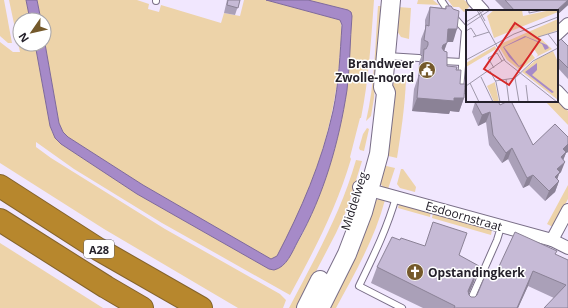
<svg xmlns="http://www.w3.org/2000/svg" width="568" height="308" viewBox="0 0 568 308" font-family="'Open Sans',sans-serif">
  <style>
    .green { fill: #edd3a9 }
    .water { fill: #a68ac8; stroke: #7f6a99 }
    .lines { fill: none; stroke-linecap: round; stroke-linejoin: round }
    .service-casing { stroke: #796e87; stroke-width: 8 }
    .minor-casing { stroke: #796e87; stroke-width: 14 }
    .secondary-casing { stroke: #796e87; stroke-width: 20 }
    .motorway-casing { stroke: #84632c; stroke-width: 24 }
    .service { stroke: #fff; stroke-width: 6 }
    .minor { stroke: #fff; stroke-width: 12 }
    .secondary { stroke: #fff; stroke-width: 18 }
    .motorway { stroke: #b7872d; stroke-width: 22 }
    .wall { fill: #aaa0b8 }
    .shaded-wall { fill: #8b8296 }
    .building { fill: #c6bad6; stroke: #8b8296 }
    .labels { text-anchor: middle; dominant-baseline: central; stroke-width: 3; stroke-linejoin: round; paint-order: stroke }
    .shield { fill: #fff; stroke: #66646b; stroke-width: 1 }
    .shield-label { font-size: 11px; font-weight: bold; fill: #25212b }
    .poi-label { font-size: 12px; font-weight: bold; fill: #25212b; stroke: #fff; text-anchor: end }
    .street-label { font-size: 12px; fill: #25212b; stroke: #fff }
    .inset-road { fill: none; stroke: #9f98aa; stroke-width: 1 }
    .view { fill: #d62828; fill-opacity: 0.15; stroke: #d62828; stroke-width: 2 }
    .inset-edge { fill: none; stroke: #25212b; stroke-width: 2 }
  </style>
  <rect width="100%" height="100%" fill="#f1e7fe"/>
  <g class="green">
    <polygon points="0,0 4,0 12,43 8,43 0,36"/>
    <path d="M9,0H26L30,20H20V44H35L50,126L52,132L61,144L137,194L269,269L274,270L294,249L304,231L312,213L330,163L338,136L347,89L352,16L348,10L308,0H374C371,40 369,79 361,118H360L350,157L351,159C337,207 314,251 290,295L162,223L74,169L36,142V147L51,158L165,229L280,294L286,300L283,308H238L104,229L0,163V42L13,52H20Z"/>
    <path d="M37,0H137L149,4L148,9L159,12L161,5L221,23L224,13L240,16L244,0H266L340,20C343,30 341,43 340,53C336,116 317,179 288,235C284,243 280,258 271,259L143,185L68,137L63,132L59,123L44,38V20H41Z"/>
    <polygon points="418,0 433,0 439,5 417,4"/>
    <polygon points="448,0 464,0 471,5 464,12 459,7 453,7"/>
    <path d="M378,6H381L374,98L371,116L366,121C375,84 375,44 378,6Z"/>
    <polygon points="398,7 411,8 409,39 401,37 397,31"/>
    <path d="M401,79H406C405,106 401,132 397,158L384,155L392,86L394,82Z"/>
    <polygon points="557,99 568,111 568,125 545,101 557,101"/>
    <polygon points="367,128 369,129 364,151 360,150 359,148 363,134"/>
    <path d="M356,160L362,161L347,209L336,233L297,308H289C314,260 341,213 356,160Z"/>
    <polygon points="382,165 395,168 388,189 383,187 380,183"/>
    <polygon points="401,169 403,169 416,187 415,192 400,188 397,184"/>
    <polygon points="568,185 568,199 553,227 547,224"/>
    <path d="M379,199L385,200C375,238 355,273 336,308H328L374,201Z"/>
    <polygon points="399,204 431,212 430,217 398,208"/>
    <polygon points="433,213 492,230 491,235 432,218"/>
    <polygon points="0,243 103,308 0,308"/>
  </g>
  <g class="water">
    <polygon points="26,0 37,0 41,20 30,20"/>
    <path d="M266,0H308L348,10L351,12L352,16C350,41 350,65 347,90C339,142 324,195 298,241C292,252 287,267 274,270L269,269L137,194L61,144L55,138L50,126L35,44H44V38L59,123L63,132L68,137L143,185L271,259L277,256C301,210 322,162 333,111C339,83 340,54 342,25L340,20Z"/>
  </g>
  <g class="lines">
    <g class="service-casing">
      <g id="service">
        <polyline points="441,0 449,12"/>
        <polyline points="156,1 156,0"/>
        <polyline points="453,16 466,31"/>
        <polyline points="465,30 460,90 467,90"/>
        <polyline points="387,56 419,58"/>
        <polyline points="442,61 462,62"/>
        <path d="M396,197C387,229 373,257 359,286L402,308"/>
        <polyline points="467,308 497,240 501,227"/>
      </g>
    </g>
    <g class="minor-casing">
      <g id="minor">
        <polyline points="473,0 483,11"/>
        <polyline points="557,34 568,24"/>
        <polyline points="557,91 568,103"/>
        <polyline points="359,187 552,240 568,248"/>
        <polyline points="552,240 568,210"/>
      </g>
    </g>
    <g class="secondary-casing">
      <g id="secondary">
        <polyline points="306,308 320,280"/>
        <polyline points="320,308 347,254 363,212 379,154 386,93 383,87 391,0"/>
      </g>
    </g>
    <g class="motorway-casing">
      <g id="motorway">
        <polyline points="0,186 98,249 201,308"/>
        <polyline points="0,220 106,287 142,308"/>
      </g>
    </g>
    <use href="#service" class="service"/>
    <use href="#minor" class="minor"/>
    <use href="#secondary" class="secondary"/>
    <use href="#motorway" class="motorway"/>
  </g>
  <g class="wall">
    <polygon points="227,0 240,0 235,15 224,13"/>
    <polygon points="495,0 568,0 568,5 557,15 557,11 506,11"/>
    <polygon points="446,6 453,42 447,42 444,51 447,66 456,70 464,98 459,112 450,111 449,114 412,111 414,89 418,77 419,62 422,55 420,54 421,39 425,29 425,20 430,7 445,8"/>
    <polygon points="557,43 568,46 568,79 557,67"/>
    <polygon points="475,102 500,105 533,145 568,152 566,153 563,160 561,172 559,174 557,179 559,181 555,192 545,201 529,185 523,188 508,159 502,163 489,145 486,122 478,126 472,112"/>
    <polygon points="400,240 459,255 479,266 469,293 469,295 471,297 475,297 495,275 556,255 568,260 568,308 554,298 528,286 518,308 423,308 371,283 377,267"/>
  </g>
  <g class="shaded-wall">
    <polygon points="568,0 568,5 557,15 557,11 556,11"/>
    <polygon points="448,29 457,29 453,42 444,42"/>
    <polygon points="447,43 442,57 438,58 443,45"/>
    <polygon points="417,98 464,98 459,112 450,111 449,114 412,111"/>
    <polygon points="490,112 486,122 478,126 482,115"/>
    <polygon points="568,144 568,152 566,153 562,163 557,168 563,149"/>
    <polygon points="512,148 508,159 502,163 506,153"/>
    <polygon points="565,162 561,172 559,174 556,183 551,187 557,169"/>
    <polygon points="533,175 529,185 523,188 527,178"/>
    <polygon points="559,181 555,192 545,201 549,191"/>
    <polygon points="479,266 474,282 463,307 468,291"/>
    <polygon points="533,271 528,286 518,308 517,308"/>
  </g>
  <g class="building">
    <polygon points="228,0 240,0 238,8 227,5"/>
    <polygon points="505,0 568,0 556,11 515,11"/>
    <polygon points="446,6 451,6 453,9 459,11 457,29 448,29 447,43 443,45 442,48 444,51 447,52 447,66 457,67 456,70 461,70 460,84 465,84 464,98 454,98 454,101 417,98 419,75 422,76 424,49 426,49 428,45 428,42 424,40 426,25 429,26 430,7 446,9"/>
    <polygon points="561,39 568,46 568,68 557,57 557,43"/>
    <polygon points="476,101 498,101 500,105 508,101 511,101 533,145 555,124 568,137 568,144 563,149 566,152 561,157 565,162 557,169 560,172 555,177 559,181 549,191 533,175 527,178 512,148 506,153 493,135 490,112 482,115 475,102"/>
    <polygon points="433,222 467,233 459,255 479,266 468,291 469,295 471,297 475,297 477,295 487,271 495,275 515,232 557,251 555,254 568,260 568,308 544,308 566,285 533,271 517,308 454,308 455,306 377,267 392,237 400,240 401,238 425,246"/>
  </g>
  <defs>
    <g id="civic-disc" transform="scale(0.9)"><circle r="9.5" fill="#74592b" stroke="#fff"/><path d="M-.6-6.5H3V-4.5H.6V-3L4-1V1h2V6H-6V1h2V-1L-.6-3ZM-1.2 2.5V6h2.4V2.5Z" fill="#fff"/></g>
    <g id="church-disc" transform="scale(0.9)"><circle r="9.5" fill="#74592b" stroke="#fff"/><path d="M-1.2-6h2.4v3.5h3.3v2.4h-3.3V6h-2.4V-.1h-3.3v-2.4h3.3Z" fill="#fff"/></g>
  </defs>
  <g fill-rule="evenodd">
    <use href="#civic-disc" x="427" y="70"/>
    <use href="#church-disc" x="415" y="272"/>
  </g>
  <g class="labels">
    <rect class="shield" x="84" y="240" width="30" height="18" rx="3"/>
    <g class="shield-label">
      <text x="99" y="249">A28</text>
    </g>
    <g class="poi-label">
      <text x="414" y="63">Brandweer<tspan x="414" dy="14">Zwolle-noord</tspan></text>
      <text x="428" y="272" text-anchor="start">Opstandingkerk</text>
    </g>
    <g class="street-label">
      <text transform="translate(354 201) rotate(-72)">Middelweg</text>
      <text transform="translate(464 216) rotate(16)">Esdoornstraat</text>
    </g>
  </g>
  <g transform="translate(466 10)">
    <rect width="92" height="92" fill="#f1e7fe"/>
    <path d="M28,0H56L57,6L85,0H92V2L28,28L21,6ZM92,9V20L73,27L86,39L70,47L72,45L68,39L59,48L65,43L69,48L54,60L41,50L32,35ZM29,36L34,46L30,39L0,57V53ZM87,41L92,52V90L56,62L71,49ZM29,72V73L33,92H28L21,76Z" fill="#edd3a9"/>
    <path d="M59,26L81,35L83,38L79,40L76,34L60,27L38,37L53,56L61,51L53,57L43,47L37,37ZM71,53V60L66,65L88,82L86,83L59,62Z" fill="#a68ac8"/>
    <path class="inset-road" d="M11,0L39,51L91,92M13,0L19,11M63,0V3L78,0M0,12L19,0M0,16L24,0M0,21L5,18L10,26M82,24L92,37M7,27L23,22M72,27L92,21M0,50L48,24L92,7M28,58L22,48L31,43L36,51M24,61L30,72L34,92M15,67L27,92M49,68L53,92M40,69L43,92M29,71L49,68L67,51L92,38M4,73L13,92M60,75L62,92M0,76L39,49"/>
    <path class="view" d="M49,13L74,30L43,75L18,59Z"/>
    <rect width="92" height="92" class="inset-edge"/>
  </g>
  <g transform="translate(32 32) rotate(236)"><circle r="19" fill="#ffffff" stroke="#a8a6aa"/>
  <path d="M0-3L7 15L0 10L-7 15Z" fill="#74592b"/>
  <text y="-6" font-size="11" font-weight="bold" text-anchor="middle" fill="#25212b">N</text>
  </g>
</svg>
